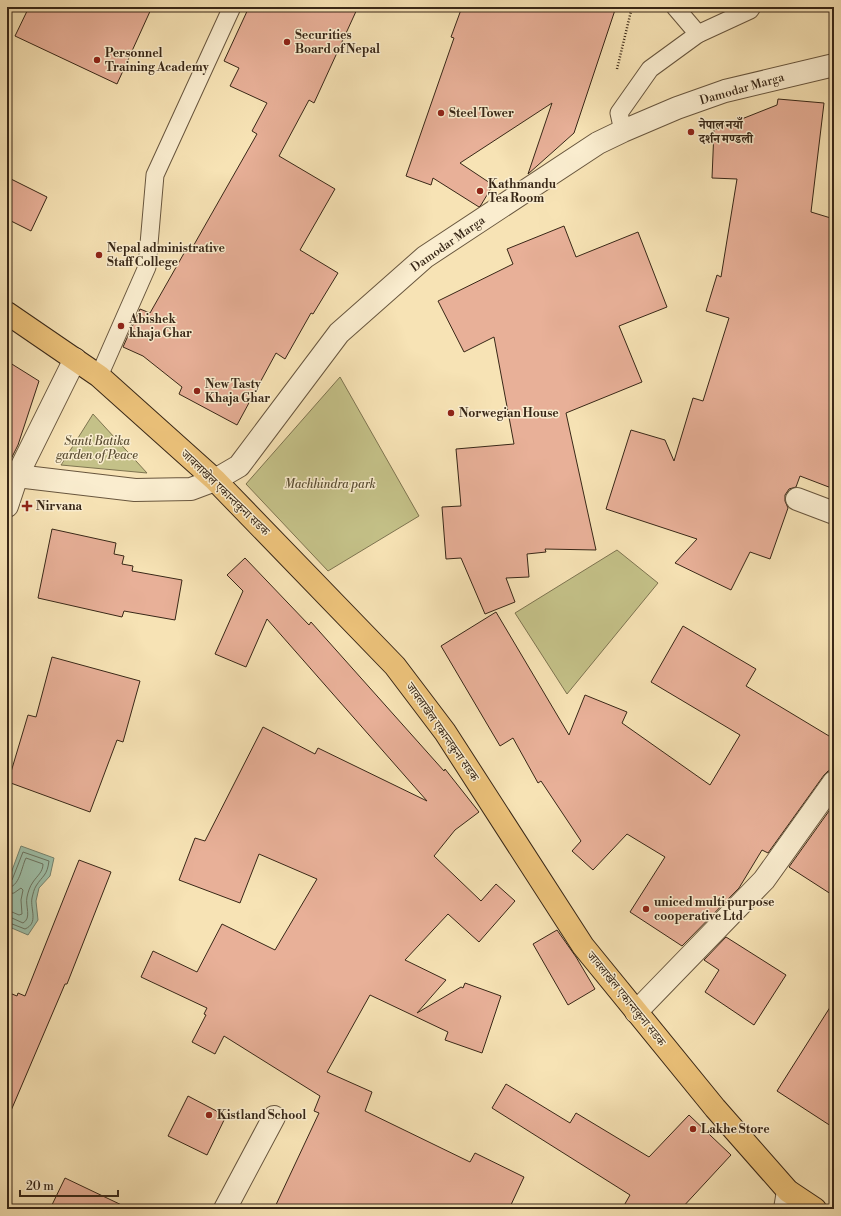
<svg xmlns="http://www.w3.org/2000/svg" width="841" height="1216" viewBox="0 0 841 1216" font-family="'Libre Bodoni','Noto Serif Devanagari',serif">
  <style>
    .green { fill: #c4c188; stroke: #7e7450 }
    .water { fill: #9ebfa8; stroke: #75826e }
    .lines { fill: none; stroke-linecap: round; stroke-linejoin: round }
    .shore { stroke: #6b7360; stroke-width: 1 }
    .building { fill: #e8b098; stroke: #382717 }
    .lane-casing { stroke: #68563e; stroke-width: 19 }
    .street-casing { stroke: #68563e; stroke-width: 24 }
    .primary-casing { stroke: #382717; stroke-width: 24 }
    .path { stroke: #382717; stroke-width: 2.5; stroke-dasharray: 1 2; stroke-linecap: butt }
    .lane { stroke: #faedcf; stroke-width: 17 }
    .street { stroke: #faedcf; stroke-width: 22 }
    .primary { stroke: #ecc27a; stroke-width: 22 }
    .poi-dot { fill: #8f2418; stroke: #faedcf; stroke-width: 1.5 }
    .labels { text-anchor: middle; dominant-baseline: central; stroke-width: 3; stroke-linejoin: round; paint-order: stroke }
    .poi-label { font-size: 12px; font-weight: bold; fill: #382717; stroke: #faedcf; text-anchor: start }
    .street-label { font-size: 12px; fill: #382717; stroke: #faedcf }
    .park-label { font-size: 12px; font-style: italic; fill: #5b4e33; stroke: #faedcf }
  </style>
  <rect width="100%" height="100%" fill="#f7e3b5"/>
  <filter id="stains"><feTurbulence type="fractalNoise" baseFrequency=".005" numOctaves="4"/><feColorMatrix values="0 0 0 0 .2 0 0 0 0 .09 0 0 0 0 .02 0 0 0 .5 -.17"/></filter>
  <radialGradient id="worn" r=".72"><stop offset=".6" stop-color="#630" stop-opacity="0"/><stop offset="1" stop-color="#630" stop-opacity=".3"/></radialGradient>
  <g class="green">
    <polygon points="340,377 419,516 328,571 246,484"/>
    <polygon points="93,414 147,473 61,465"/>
    <polygon points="617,550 658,583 567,694 515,613"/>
  </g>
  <polygon class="water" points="21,846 54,858 50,876 39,888 36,901 38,920 28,935 7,926 7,884"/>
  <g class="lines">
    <g class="shore">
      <path d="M7,883L10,882L12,880L23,852L49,861C47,876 43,875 36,886C34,889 33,894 32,898C30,909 39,923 25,929L7,922"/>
      <path d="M7,888C20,887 21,868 26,858L43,864C43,872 37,876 33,882C30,886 28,892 27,897C25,906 32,918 23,923L12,918L7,917"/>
      <polyline points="7,894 14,893 21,888 23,890 21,900 22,914 19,915 12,912 7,911"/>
    </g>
  </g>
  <g class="building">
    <polygon points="29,7 152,7 117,84 15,36"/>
    <polygon points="249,7 358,7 314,103 309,100 279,156 335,189 300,250 338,273 313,314 311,313 285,359 276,353 237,425 179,394 182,387 143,356 123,347 140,309 150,313 187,248 191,250 257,134 252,131 267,103 230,86 239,68 224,61"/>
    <polygon points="462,7 616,7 574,133 528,174 552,103 460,163 493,185 481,205 479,207 433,178 431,185 406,176 454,38 451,37"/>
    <polygon points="778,99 824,103 811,212 834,219 834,489 800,476 796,487 789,489 785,495 785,501 788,508 770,559 750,552 731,590 675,563 697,539 606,509 631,430 665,440 674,461 693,398 703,401 729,318 706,311 717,275 721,277 737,179 712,178 714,130 777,105"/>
    <polygon points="7,177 47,197 31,231 7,219"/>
    <polygon points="564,226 576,257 638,232 667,307 619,326 642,382 566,413 596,550 545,549 546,552 527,554 529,577 506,578 515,602 485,614 461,558 446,559 442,507 461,506 456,449 514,444 494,337 464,352 438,301 513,264 507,249"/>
    <polygon points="7,361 39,381 18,445 10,461 7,461"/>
    <polygon points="52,529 116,543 114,554 124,556 122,564 133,566 132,571 182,580 175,620 124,611 122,617 38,598"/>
    <polygon points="245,558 309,625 311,622 444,771 445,769 479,812 455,830 434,856 481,901 496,884 515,901 479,942 448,914 405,960 446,980 417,1013 461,987 463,988 465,983 501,996 482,1053 445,1040 448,1032 370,995 327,1072 372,1092 365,1111 470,1162 475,1153 524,1177 509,1209 274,1209 319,1113 314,1111 320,1096 224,1036 215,1054 192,1042 206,1015 204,1014 207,1008 141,977 153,951 197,972 222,924 275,950 317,879 259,854 240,903 179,880 195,838 205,841 263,727 315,754 318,748 427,801 267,619 246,667 215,654 243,591 227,575"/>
    <polygon points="496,612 569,735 585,695 627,712 622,723 710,785 740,735 651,682 683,626 756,669 746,686 834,739 834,770 828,771 824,775 768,853 762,850 739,888 682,946 630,912 665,857 627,834 593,870 572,851 581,841 541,781 538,783 513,738 500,746 441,646"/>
    <polygon points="52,657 140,681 123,742 117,740 90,812 8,782 28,715 36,717"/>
    <polygon points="834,804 834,896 789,867"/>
    <polygon points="79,860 111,872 67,984 65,984 7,1120 7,992 17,996 18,993 25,996"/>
    <polygon points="557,930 576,957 595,989 568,1005 533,944"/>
    <polygon points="726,937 786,975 754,1025 705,992 719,970 704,960"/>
    <polygon points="834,1001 834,1128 777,1091"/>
    <polygon points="506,1084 570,1123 576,1113 649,1157 689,1115 731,1155 681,1209 622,1209 630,1195 492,1108"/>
    <polygon points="188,1096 226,1116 207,1155 168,1136"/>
    <polygon points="65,1178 130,1209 50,1209"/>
  </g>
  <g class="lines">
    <g class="lane-casing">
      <g id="lane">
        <polyline points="675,7 698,34"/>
        <polyline points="623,131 619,113 650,69 698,34 750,10 752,7"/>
        <polyline points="99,376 147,267 155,175 232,7"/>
      </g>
    </g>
    <g class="street-casing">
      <g id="street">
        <polyline points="7,473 17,476 135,490 191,489 215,480 239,466 339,333 425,257 598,143 623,131 677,108 725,91 834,65"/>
        <polyline points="797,499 834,513"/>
        <polyline points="7,506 17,476 75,359"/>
        <polyline points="636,1012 764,880 834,782"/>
        <polyline points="225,1209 274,1117"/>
        <polyline points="785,1209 788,1191"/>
      </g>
    </g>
    <g class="primary-casing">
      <polyline id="primary" points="7,313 99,376 215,480 395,666 445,732 583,946 715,1108 788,1191 815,1209"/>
    </g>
    <polyline class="path" points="617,69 632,7"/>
    <use href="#lane" class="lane"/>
    <use href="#street" class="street"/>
    <use href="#primary" class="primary"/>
  </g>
  <g class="poi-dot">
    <circle cx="287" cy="42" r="4"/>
    <circle cx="97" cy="60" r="4"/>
    <circle cx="441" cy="113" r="4"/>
    <circle cx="691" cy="132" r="4"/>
    <circle cx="480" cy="191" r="4"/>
    <circle cx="99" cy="255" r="4"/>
    <circle cx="121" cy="326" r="4"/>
    <circle cx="197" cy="391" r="4"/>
    <circle cx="451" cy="413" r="4"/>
    <path d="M25 500h4v4h4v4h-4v4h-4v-4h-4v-4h4z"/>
    <circle cx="646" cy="909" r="4"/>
    <circle cx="209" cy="1115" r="4"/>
    <circle cx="693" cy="1129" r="4"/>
  </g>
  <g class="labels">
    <g class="poi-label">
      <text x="295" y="35">Securities<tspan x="295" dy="14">Board of Nepal</tspan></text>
      <text x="105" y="53">Personnel<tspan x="105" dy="14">Training Academy</tspan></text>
      <text x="449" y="113">Steel Tower</text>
      <text x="699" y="125">नेपाल नयाँ<tspan x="699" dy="14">दर्शन मण्डली</tspan></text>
      <text x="488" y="184">Kathmandu<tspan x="488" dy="14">Tea Room</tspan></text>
      <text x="107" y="248">Nepal administrative<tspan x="107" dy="14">Staff College</tspan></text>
      <text x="129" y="319">Abishek<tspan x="129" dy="14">khaja Ghar</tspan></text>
      <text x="205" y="384">New Tasty<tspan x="205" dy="14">Khaja Ghar</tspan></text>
      <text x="459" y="413">Norwegian House</text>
      <text x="36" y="506">Nirvana</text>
      <text x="654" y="902">uniced multi purpose<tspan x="654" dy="14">cooperative Ltd</tspan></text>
      <text x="217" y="1115">Kistland School</text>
      <text x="701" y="1129">Lakhe Store</text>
    </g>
    <g class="street-label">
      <text transform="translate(742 89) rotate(-16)">Damodar Marga</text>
      <text transform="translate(448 244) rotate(-35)">Damodar Marga</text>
      <text transform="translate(225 493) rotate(44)">जावलाखेल एकान्तकुना सडक</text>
      <text transform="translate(442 732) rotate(55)">जावलाखेल एकान्तकुना सडक</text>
      <text transform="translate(626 999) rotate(51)">जावलाखेल एकान्तकुना सडक</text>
    </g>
    <g class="park-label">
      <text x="97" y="441">Santi Batika<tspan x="97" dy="14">garden of Peace</tspan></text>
      <text x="330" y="484">Machhindra park</text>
    </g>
  </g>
  <rect width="841" height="1216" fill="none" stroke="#f7e3b5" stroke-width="24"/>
  <rect x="8" y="8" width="825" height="1200" fill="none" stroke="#382717" stroke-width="2"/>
  <rect x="12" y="12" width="817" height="1192" fill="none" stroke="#382717"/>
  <path d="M20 1190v6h98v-6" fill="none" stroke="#382717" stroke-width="2"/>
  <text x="26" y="1190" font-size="12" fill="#382717" stroke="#faedcf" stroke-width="3" paint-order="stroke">20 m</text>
  <rect width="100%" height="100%" filter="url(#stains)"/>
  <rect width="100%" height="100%" fill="url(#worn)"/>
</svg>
